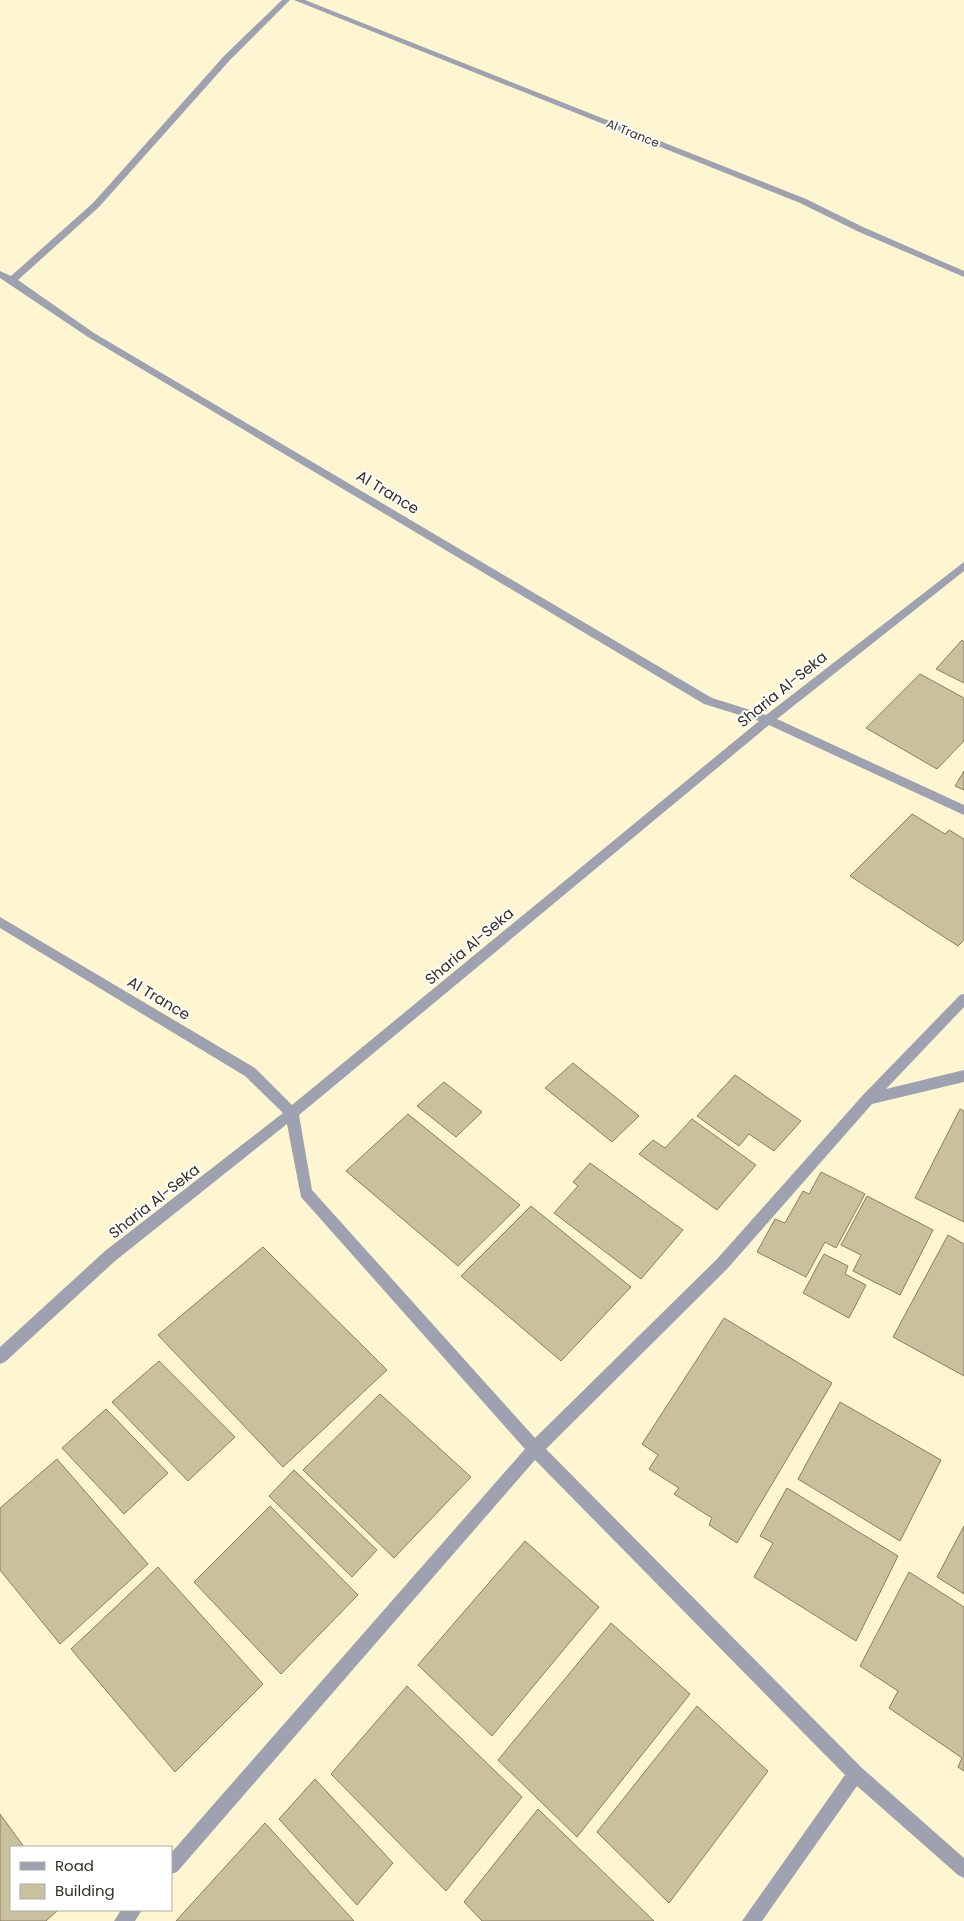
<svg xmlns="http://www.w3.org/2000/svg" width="964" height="1921" viewBox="0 0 964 1921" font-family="Poppins,sans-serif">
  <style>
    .building { fill: #c9c19e; stroke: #877f5e }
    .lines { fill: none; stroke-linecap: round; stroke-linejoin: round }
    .minor { fill: #9da1b0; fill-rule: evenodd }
    .labels { text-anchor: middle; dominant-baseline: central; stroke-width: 4; stroke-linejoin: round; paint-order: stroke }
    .far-street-label { font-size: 12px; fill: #332f21; stroke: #fff }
    .street-label { font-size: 15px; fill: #332f21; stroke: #fff }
  </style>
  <rect width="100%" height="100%" fill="#fef6d1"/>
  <g class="building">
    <polygon points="962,640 964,642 964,683 936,669"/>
    <polygon points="920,674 964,698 964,741 937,769 866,728"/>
    <polygon points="964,771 964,790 955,786"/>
    <polygon points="912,814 945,834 949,830 964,839 964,940 958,946 850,876"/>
    <polygon points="573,1063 639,1116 612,1142 545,1088"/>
    <polygon points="735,1075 801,1121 774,1151 749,1134 739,1146 697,1116"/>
    <polygon points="444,1082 482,1112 456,1137 417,1106"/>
    <polygon points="960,1109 964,1111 964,1222 915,1198"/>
    <polygon points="408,1114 520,1205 458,1266 346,1171"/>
    <polygon points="692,1119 756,1165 717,1210 639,1154 653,1140 665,1148"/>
    <polygon points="590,1163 683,1230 641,1279 554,1213 578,1186 573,1182"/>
    <polygon points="821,1172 865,1194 836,1248 825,1242 806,1277 757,1252 775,1219 785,1223 803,1191 809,1194"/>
    <polygon points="867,1196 933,1230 900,1295 853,1271 861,1255 841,1245"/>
    <polygon points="531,1206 631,1287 561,1361 461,1276"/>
    <polygon points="948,1235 964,1244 964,1376 893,1337"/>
    <polygon points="263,1247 387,1370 283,1467 158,1335"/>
    <polygon points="824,1254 848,1266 845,1274 866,1285 849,1318 803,1293"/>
    <polygon points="724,1318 832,1383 737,1543 709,1525 712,1518 674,1494 679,1488 649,1469 658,1455 642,1444"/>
    <polygon points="159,1361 235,1437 188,1481 112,1402"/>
    <polygon points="380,1394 471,1477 394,1558 303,1470"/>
    <polygon points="840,1402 941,1460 900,1541 798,1479"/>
    <polygon points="106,1409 168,1473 124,1514 62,1448"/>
    <polygon points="57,1459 148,1564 60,1644 0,1570 0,1508"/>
    <polygon points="294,1470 377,1550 352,1577 269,1496"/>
    <polygon points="787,1488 898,1556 856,1641 754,1577 773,1543 760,1536"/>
    <polygon points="270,1506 358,1595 281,1674 194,1582"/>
    <polygon points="964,1526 964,1594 937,1577"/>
    <polygon points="525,1541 599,1607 492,1736 418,1665"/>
    <polygon points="158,1567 263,1684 175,1772 71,1649"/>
    <polygon points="909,1572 964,1607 964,1771 958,1767 962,1758 889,1708 898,1691 860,1666"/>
    <polygon points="611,1623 690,1694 577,1837 498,1760"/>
    <polygon points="407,1686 522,1797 446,1891 331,1774"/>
    <polygon points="697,1706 768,1771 669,1903 597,1832"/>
    <polygon points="315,1779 393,1863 357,1905 279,1819"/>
    <polygon points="538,1809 654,1921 482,1921 464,1902"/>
    <polygon points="0,1814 24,1847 11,1847 11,1910 58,1910 46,1921 0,1921"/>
    <polygon points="265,1823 354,1921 176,1921"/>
  </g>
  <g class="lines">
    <g class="minor">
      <polygon points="282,0 290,0 230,60 99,207 18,280 94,333 712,698 766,715 964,562 964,571 777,719 964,805 964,815 769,725 299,1115 312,1190 535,1438 717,1259 863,1095 960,995 964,994 964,1007 886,1089 964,1070 964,1082 872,1104 727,1269 546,1449 862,1768 964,1858 964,1878 958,1875 857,1786 762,1921 742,1921 845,1775 535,1460 177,1872 171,1874 171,1853 525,1449 301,1197 287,1124 115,1261 5,1362 0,1364 0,1347 105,1251 283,1113 245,1076 0,928 0,917 255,1068 292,1105 759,721 704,704 88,337 0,278 0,271 11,276 93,203 224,56"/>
      <polygon points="294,0 305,0 806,199 863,227 964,271 964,277 857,231 800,203"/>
      <polygon points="121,1910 142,1910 135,1921 114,1921"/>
    </g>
  </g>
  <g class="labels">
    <g class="far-street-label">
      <text transform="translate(633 133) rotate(22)">Al Trance</text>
    </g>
    <g class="street-label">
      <text transform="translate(388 492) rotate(31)">Al Trance</text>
      <text transform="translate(782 689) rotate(-39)">Sharia Al-Seka</text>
      <text transform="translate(469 946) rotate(-40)">Sharia Al-Seka</text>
      <text transform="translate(159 998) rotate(31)">Al Trance</text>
      <text transform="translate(154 1201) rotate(-38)">Sharia Al-Seka</text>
    </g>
  </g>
  <rect x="10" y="1846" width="162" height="65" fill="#ffffff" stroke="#adaca6"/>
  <rect x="20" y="1862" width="25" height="8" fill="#9da1b0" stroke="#adaca6"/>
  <text x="55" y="1871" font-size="15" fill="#332f21">Road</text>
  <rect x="20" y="1884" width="25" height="15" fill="#c9c19e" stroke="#adaca6"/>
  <text x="55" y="1896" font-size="15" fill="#332f21">Building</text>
</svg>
